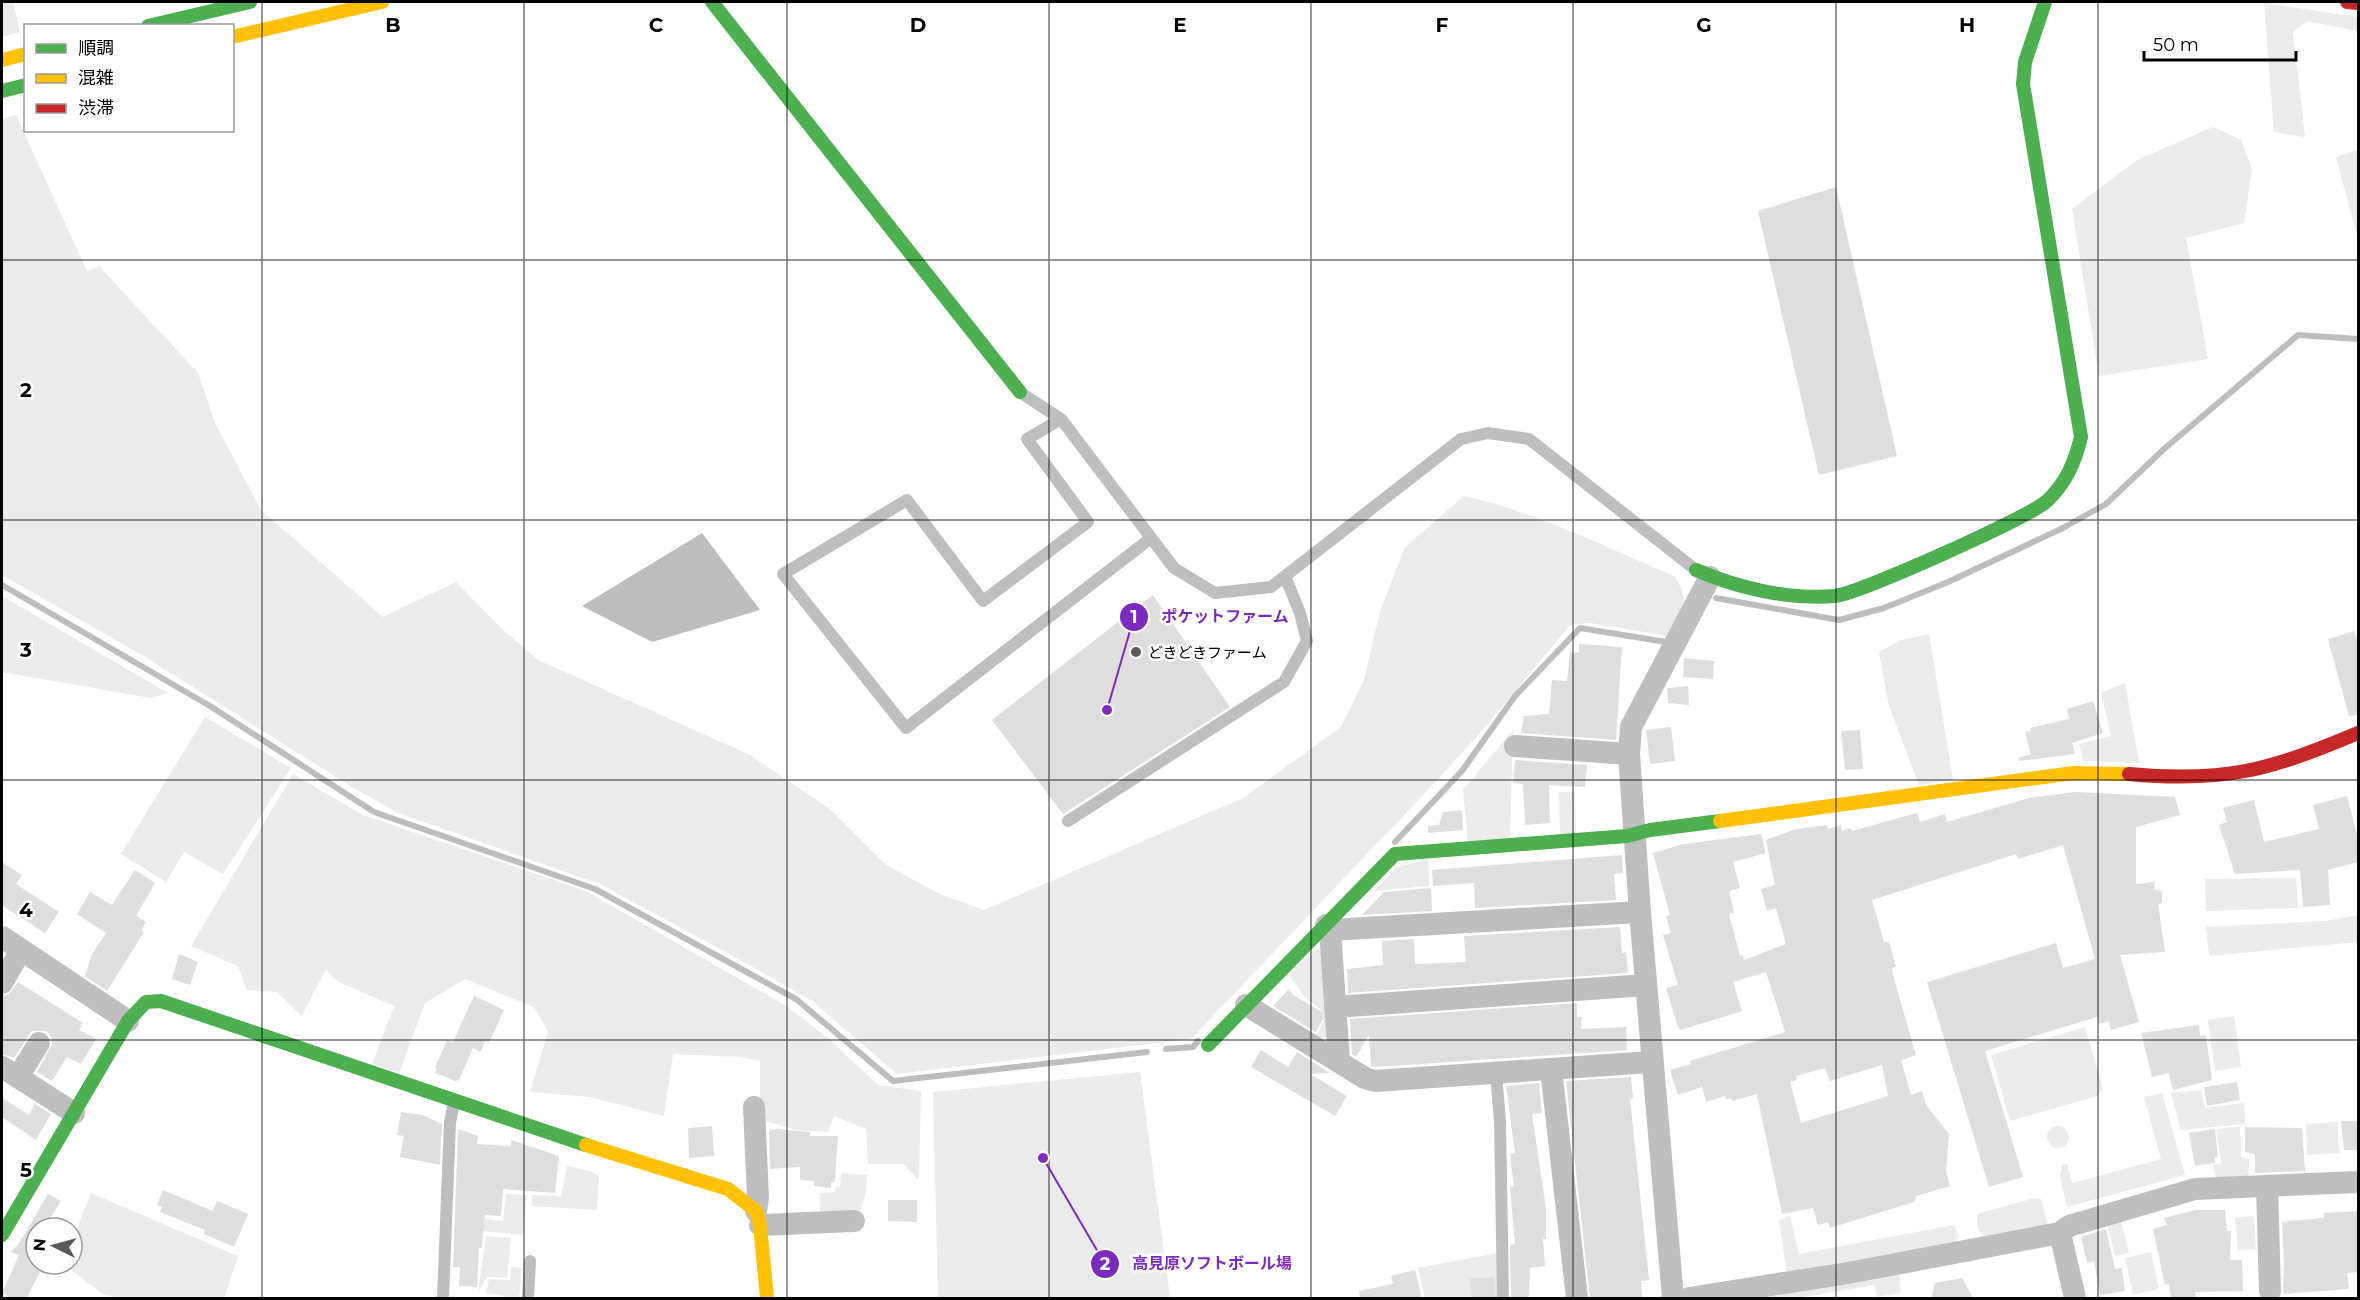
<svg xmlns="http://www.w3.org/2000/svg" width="2360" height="1300" viewBox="0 0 2360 1300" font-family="Montserrat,'Noto Sans JP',sans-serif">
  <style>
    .green { fill: #ebebeb }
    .water { fill: #bdbdbd }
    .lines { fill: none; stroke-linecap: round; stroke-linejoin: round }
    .stream { stroke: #bdbdbd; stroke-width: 6 }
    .building { fill: #dedede; fill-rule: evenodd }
    .lane { stroke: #bebebe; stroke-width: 12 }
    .street { stroke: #bebebe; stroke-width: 22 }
    .fast { stroke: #4caf50; stroke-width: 14 }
    .slow { stroke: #ffc107; stroke-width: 14 }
    .jam { stroke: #c62828; stroke-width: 14 }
    .grid { fill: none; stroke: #000; stroke-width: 1.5; stroke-opacity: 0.55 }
    .poi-dot { fill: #595959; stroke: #fff; stroke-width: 2 }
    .labels { text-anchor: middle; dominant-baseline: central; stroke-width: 5; stroke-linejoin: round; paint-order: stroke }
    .poi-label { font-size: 15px; fill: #000; stroke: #fff; text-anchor: start }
    .grid-label { font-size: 20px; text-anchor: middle; font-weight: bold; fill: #000; stroke: #fff; stroke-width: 5; stroke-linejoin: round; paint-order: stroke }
    .leader { fill: none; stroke: #7b2cbf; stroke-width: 2 }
    .callout-dot { fill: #7b2cbf; stroke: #fff; stroke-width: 2 }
    .mark-label { font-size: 18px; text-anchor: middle; font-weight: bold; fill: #fff }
    .callout-label { font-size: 16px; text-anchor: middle; font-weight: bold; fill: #7b2cbf; stroke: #fff; stroke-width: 5; stroke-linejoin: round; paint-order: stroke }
  </style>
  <rect width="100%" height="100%" fill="#fff"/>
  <g class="green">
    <polygon points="2,2 13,2 20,32 2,37"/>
    <polygon points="2264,3 2358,17 2358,31 2307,21 2293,32 2305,137 2274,132"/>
    <path d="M16,115L87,271L99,266L198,373L215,423L261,510L383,617L456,582L501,628L538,660L750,755L830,809L886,865L940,894L984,910L1243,798L1341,727L1364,680L1380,611L1405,547L1464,496C1540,513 1602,546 1674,576C1692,602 1682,611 1668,636L1590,623L1570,625L1482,731L1426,792L1191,1039L897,1074L812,1001L735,957L600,884L398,813L352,787L142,655L2,575V119Z"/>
    <polygon points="2213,127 2241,140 2252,169 2244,223 2186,238 2208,359 2099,376 2072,209 2137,160"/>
    <polygon points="2358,150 2358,240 2336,157"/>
    <polygon points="2,596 168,693 151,698 2,672"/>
    <polygon points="1929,634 1953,780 1919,785 1889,706 1879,652 1901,640"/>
    <polygon points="2125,683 2139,763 2083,761 2079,744 2111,736 2101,693"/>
    <polygon points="205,717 291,768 223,874 184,852 166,882 121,854"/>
    <polygon points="1513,730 1510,839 1468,842 1463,790"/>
    <polygon points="293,774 363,815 586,891 788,1007 828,1038 878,1085 921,1091 919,1180 903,1164 868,1164 866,1129 834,1116 828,1132 796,1130 760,1120 760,1061 740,1057 673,1054 664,1116 590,1097 530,1092 548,1032 534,1007 465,979 425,1003 399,1073 372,1064 394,1006 337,981 326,969 302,1016 277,992 247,990 238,966 191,946"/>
    <polygon points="1559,792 1575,792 1576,834 1560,835"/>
    <polygon points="1428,859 1429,886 1374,891 1397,867"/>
    <polygon points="2296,878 2298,908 2206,911 2205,879"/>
    <polygon points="2358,915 2358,942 2209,956 2206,927 2326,921"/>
    <polygon points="1317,948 1324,952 1330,1035 1319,1041 1315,1038 1324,1020 1319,1017 1322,1011 1304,996 1289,975"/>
    <polygon points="2234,1016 2241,1067 2215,1071 2208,1020"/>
    <polygon points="2085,1027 2103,1089 2097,1096 2010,1121 1991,1055"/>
    <polygon points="1140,1072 1170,1298 938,1298 933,1092"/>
    <polygon points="2201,1090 2205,1108 2244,1103 2245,1124 2181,1130 2171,1093"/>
    <polygon points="2162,1093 2185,1175 2067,1207 2060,1178 2062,1165 2067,1164 2072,1183 2161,1159 2144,1097"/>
    <polygon points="2338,1122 2339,1153 2307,1155 2306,1124"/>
    <polygon points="2240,1126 2241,1157 2249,1159 2248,1180 2216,1179 2213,1165 2221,1163 2216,1129"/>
    <circle cx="2058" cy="1137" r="11"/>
    <polygon points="567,1166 590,1171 599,1176 597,1210 532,1206 532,1195 561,1196"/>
    <polygon points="841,1173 867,1175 865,1197 860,1210 820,1213 820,1193 835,1192 836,1186 840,1187"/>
    <polygon points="91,1193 238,1256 224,1298 117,1298 101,1293 64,1264 72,1264 72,1241"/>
    <polygon points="506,1194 527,1195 523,1235 483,1231 485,1219 503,1221"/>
    <polygon points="2035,1198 2041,1199 2048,1226 1986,1238 1978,1230 1977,1214"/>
    <polygon points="1790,1216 1799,1254 1954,1225 1959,1236 1954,1244 1787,1274 1779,1220"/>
    <polygon points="2254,1216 2256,1249 2238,1250 2235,1218"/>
    <polygon points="2121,1221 2129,1253 2115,1256 2107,1225"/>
    <polygon points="486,1236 511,1238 507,1278 487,1277 478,1293"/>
    <polygon points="2151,1252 2159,1289 2133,1295 2125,1258"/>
    <polygon points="1498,1253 1499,1298 1425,1298 1418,1268"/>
    <polygon points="511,1267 522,1268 519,1298 505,1298 505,1296 486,1293 489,1279 510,1280"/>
    <polygon points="1899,1273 1901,1293 1877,1297 1875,1285 1797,1298 1764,1298"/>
  </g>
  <polygon class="water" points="702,533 760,610 652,642 582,606"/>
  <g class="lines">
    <g class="stream">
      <polyline points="2,585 210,706 374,812 595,889 796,999 893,1081 1147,1052"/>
      <polyline points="1716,598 1839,620 1884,608 1948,582 2063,528 2106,504 2164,449 2298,335 2358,339"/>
      <polyline points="1395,842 1462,771 1515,696 1580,628 1666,642"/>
      <polyline points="1166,1049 1193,1047 1198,1041"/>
    </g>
  </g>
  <g class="building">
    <polygon points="1836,187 1897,456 1819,475 1758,211"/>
    <polygon points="1153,595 1230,707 1063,814 992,720"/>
    <polygon points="2355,631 2358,645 2358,715 2349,716 2328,639"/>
    <polygon points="1579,644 1622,647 1616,740 1521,733 1524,716 1549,714 1552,680 1567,681 1570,652 1579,653"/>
    <polygon points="1684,658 1714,661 1713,679 1683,677"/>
    <polygon points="1688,686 1689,705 1668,703 1667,688"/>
    <polygon points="2093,701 2103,733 2072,743 2075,754 2019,761 2018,758 2031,754 2025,732 2031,731 2030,728 2069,719 2067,709"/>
    <polygon points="1671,727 1675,761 1650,764 1646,730"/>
    <polygon points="1860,730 1863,769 1845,770 1841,731"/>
    <polygon points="1515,760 1587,765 1585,787 1549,785 1550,823 1525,825 1523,784 1513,783"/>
    <path d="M2075,792L2175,797L2180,815L2136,827V884L2155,882L2154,889L2162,891V903L2158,904L2165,952L2120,955L2139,1022L2111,1030L2109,1021L2099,1024L2097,1017L1985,1051L2023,1177L1989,1187L1927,982L2056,943L2063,968L2095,959L2063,845L2018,859L2016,854L1872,900L1884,942H1889L1896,967L1892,968L1894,979L1916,1055L1901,1060L1911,1095L1922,1091L1926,1105L1949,1134L1946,1171L1950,1186L1916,1196L1914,1202L1830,1228L1828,1222L1818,1225L1813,1208L1782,1214L1757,1094L1732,1101L1731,1098L1726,1099L1725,1096L1706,1102L1702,1087L1678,1095L1670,1070L1691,1064L1690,1061L1785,1032L1766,972L1733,982L1742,1011L1681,1030L1678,1027L1666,988L1678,985L1663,935L1671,933L1666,916L1670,915L1653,853L1684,844L1761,834L1766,853L1733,862L1740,888L1729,891L1734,913L1729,914L1740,956L1743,955L1744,960L1786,944L1776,908L1767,911L1761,889L1775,885L1766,840L1796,829L1827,825L1828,829L1841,825L1842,831L1851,828L1852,831L1917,813L1920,822L1945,814L1947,822L2029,798ZM1882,1065L1888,1096L1801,1123L1790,1082L1797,1080L1796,1076L1825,1068L1830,1081Z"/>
    <polygon points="2347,796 2358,838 2358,862 2328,870 2330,905 2303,907 2300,870 2235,874 2219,825 2227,822 2223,808 2254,800 2264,842 2319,829 2313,805"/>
    <polygon points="1462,810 1463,830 1428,833 1428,826 1439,825 1443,812"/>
    <polygon points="1622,855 1623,873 1614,874 1616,900 1475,908 1474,883 1433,886 1432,870"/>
    <polygon points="2,862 22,875 16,884 59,912 45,933 3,906 2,909"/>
    <polygon points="135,870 155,883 136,916 146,922 141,931 144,932 107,991 85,976 92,954 106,933 77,914 90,892 112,905"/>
    <polygon points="1431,888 1432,911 1362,915 1384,892"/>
    <polygon points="1620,927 1622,953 1626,952 1628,973 1348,993 1347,969 1383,965 1382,941 1414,939 1415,964 1466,962 1464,936"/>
    <polygon points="179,954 198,962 190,985 172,979"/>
    <polygon points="18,982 83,1023 79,1030 96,1039 81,1064 67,1057 52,1081 37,1072 52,1044 51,1036 46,1031 32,1031 14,1058 2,1054 2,996 9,994"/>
    <polygon points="1289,989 1293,995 1322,1012 1323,1019 1316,1032 1273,1006"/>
    <polygon points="474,996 504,1010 489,1043 485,1041 481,1052 473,1048 459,1080 455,1081 435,1073 437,1069 435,1068 447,1040 453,1042"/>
    <polygon points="1577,1003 1577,1017 1582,1017 1581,1029 1626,1027 1627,1050 1377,1067 1371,1066 1369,1035 1356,1057 1352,1054 1350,1019"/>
    <polygon points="2199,1025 2200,1036 2206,1035 2212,1080 2173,1090 2169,1073 2152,1077 2141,1033"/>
    <polygon points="1261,1050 1288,1067 1297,1052 1330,1073 1310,1074 1347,1096 1335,1116 1251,1067"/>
    <polygon points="1631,1077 1633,1098 1630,1099 1649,1280 1641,1281 1642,1297 1590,1299 1566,1081"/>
    <polygon points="2237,1082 2240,1100 2207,1106 2204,1087"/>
    <polygon points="1539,1083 1542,1113 1532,1114 1546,1209 1546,1239 1543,1239 1545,1266 1530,1268 1529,1299 1511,1299 1510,1245 1515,1244 1510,1187 1514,1186 1510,1154 1515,1153 1506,1086"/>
    <polygon points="2,1098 29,1115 35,1104 51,1114 36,1140 2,1117"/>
    <polygon points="401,1112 423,1115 442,1124 440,1165 400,1157 404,1136 397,1135"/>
    <polygon points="2341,1121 2358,1121 2358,1150 2344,1150"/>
    <polygon points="712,1126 714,1156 689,1158 688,1128"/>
    <polygon points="2245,1127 2302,1128 2305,1171 2255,1173 2255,1154 2245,1152"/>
    <polygon points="458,1129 478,1136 477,1144 511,1146 511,1140 559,1156 555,1193 503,1189 501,1216 485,1215 482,1248 479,1248 477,1287 459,1286 460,1267 453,1267"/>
    <polygon points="778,1129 810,1132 810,1136 838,1136 835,1182 831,1182 831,1188 814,1186 814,1181 800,1180 800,1167 770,1169 769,1130"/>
    <polygon points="2215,1129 2218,1157 2214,1158 2215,1163 2195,1166 2189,1133"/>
    <polygon points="163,1190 213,1211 217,1201 248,1214 234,1247 204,1234 205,1230 160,1212 162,1207 157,1205"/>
    <polygon points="48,1194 61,1201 44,1228 36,1228 36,1264 44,1264 26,1299 12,1299 2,1293 19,1255 10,1252 18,1245"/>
    <polygon points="888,1200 917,1200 917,1222 888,1221"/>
    <polygon points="2196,1210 2225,1210 2227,1231 2231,1231 2230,1260 2242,1260 2243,1291 2195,1292 2196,1299 2171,1299 2169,1284 2165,1285 2153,1229 2167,1225 2164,1218"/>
    <polygon points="2358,1211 2358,1272 2347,1273 2349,1289 2283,1294 2284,1264 2282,1222 2324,1218 2324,1213"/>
    <polygon points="2106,1229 2115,1269 2122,1268 2125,1291 2100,1295 2094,1261 2087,1263 2081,1237"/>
    <polygon points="1415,1270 1422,1299 1360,1299 1359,1291 1393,1284 1391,1276"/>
    <polygon points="1494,1277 1495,1299 1472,1299 1470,1279"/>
    <polygon points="1962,1278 1974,1299 1931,1299 1935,1283"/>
  </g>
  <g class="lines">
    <g class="lane">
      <polyline points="1021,393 1061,419 1174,568 1215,593 1271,587 1461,439 1488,433 1529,439 1696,570"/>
      <polyline points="1061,419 1027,439 1088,522 983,601 907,500 783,574 906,728 1151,538"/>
      <polyline points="1068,821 1284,682 1307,641 1300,613 1285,576"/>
      <polyline points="1496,1074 1500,1121 1503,1298"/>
      <polyline points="443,1298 450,1122 454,1102"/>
      <polyline points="528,1298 530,1261"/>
    </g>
    <g class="street">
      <polyline points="1515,746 1629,754"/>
      <polyline points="1326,925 1330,930 1339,1061"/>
      <polyline points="1330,930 1640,912"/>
      <polyline points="2,937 128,1021"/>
      <polyline points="2,983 21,950"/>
      <polyline points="1246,1005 1365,1078 1375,1081 1651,1062"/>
      <polyline points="1335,1007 1646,985"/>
      <polyline points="2,1067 74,1113"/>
      <polyline points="1551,1069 1577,1298"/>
      <polyline points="18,1077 39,1043"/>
      <polyline points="754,1107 758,1198 756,1211"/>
      <polyline points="2267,1186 2270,1291"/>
      <polyline points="760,1225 854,1221"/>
      <polyline points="2060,1233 2075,1298"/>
      <polyline points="1673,1298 1640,912 1629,754 1631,727 1710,577"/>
      <polyline points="1689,1298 1848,1273 2060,1233 2069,1226 2195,1189 2358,1182"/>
    </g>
    <g class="fast">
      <polyline points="712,2 1020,392"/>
      <polyline points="148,26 250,2"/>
      <polyline points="2,91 26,85"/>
      <path d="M1696,570C1738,588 1789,600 1835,596C1860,593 2028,518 2047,501C2066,483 2075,462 2081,437L2023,84L2025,62L2045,2"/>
      <polyline points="1208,1045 1395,854 1627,836 1650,830 1720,821"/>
      <polyline points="2,1235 128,1021 146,1002 161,1001 586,1145"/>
    </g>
    <g class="slow">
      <polyline points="232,37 382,2"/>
      <polyline points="2,60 26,54"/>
      <polyline points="1720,821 2073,773 2129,774"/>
      <polyline points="586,1145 728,1189 756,1211 760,1225 767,1298"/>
    </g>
    <g class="jam">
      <polyline points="2347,2 2358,3"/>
      <path d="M2129,774C2225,783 2270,770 2358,733"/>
    </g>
  </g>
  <path class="grid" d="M262,2V1298M524,2V1298M787,2V1298M1049,2V1298M1311,2V1298M1573,2V1298M1836,2V1298M2098,2V1298M2,260H2358M2,520H2358M2,780H2358M2,1040H2358"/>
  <circle class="poi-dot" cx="1136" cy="652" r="6"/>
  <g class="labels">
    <g class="poi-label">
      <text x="1148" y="652">どきどきファーム</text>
    </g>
  </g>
  <g class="grid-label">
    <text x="393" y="32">B</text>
    <text x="656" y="32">C</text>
    <text x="918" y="32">D</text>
    <text x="1180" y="32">E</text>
    <text x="1442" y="32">F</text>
    <text x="1704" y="32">G</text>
    <text x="1967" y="32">H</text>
    <text x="26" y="397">2</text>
    <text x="26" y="657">3</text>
    <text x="26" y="917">4</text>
    <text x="26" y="1177">5</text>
  </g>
  <path class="leader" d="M1107 710L1134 617M1043 1158L1105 1264"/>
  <g class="callout-dot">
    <circle cx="1107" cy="710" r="6"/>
    <circle cx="1043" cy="1158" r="6"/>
    <circle cx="1134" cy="617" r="15"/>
    <circle cx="1105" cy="1264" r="15"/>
  </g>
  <g class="mark-label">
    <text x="1134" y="623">1</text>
    <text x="1105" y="1270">2</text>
  </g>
  <g class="callout-label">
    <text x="1225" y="622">ポケットファーム</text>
    <text x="1212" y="1269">高見原ソフトボール場</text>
  </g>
  <rect width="2360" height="1300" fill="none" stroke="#000000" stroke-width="6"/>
  <rect x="24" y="24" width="210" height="108" fill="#ffffff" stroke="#999999" stroke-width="1.5"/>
  <rect x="36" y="44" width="30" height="9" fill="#4caf50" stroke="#999999" stroke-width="1.5"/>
  <text x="78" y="54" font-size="18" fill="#000000">順調</text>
  <rect x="36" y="74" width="30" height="9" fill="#ffc107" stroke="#999999" stroke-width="1.5"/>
  <text x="78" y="84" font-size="18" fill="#000000">混雑</text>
  <rect x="36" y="104" width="30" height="9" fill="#c62828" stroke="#999999" stroke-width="1.5"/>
  <text x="78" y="114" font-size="18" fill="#000000">渋滞</text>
  <g transform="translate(54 1246) rotate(275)"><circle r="28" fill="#ffffff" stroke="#999999" stroke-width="1.5"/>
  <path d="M0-4.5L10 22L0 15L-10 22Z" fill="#595959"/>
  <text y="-9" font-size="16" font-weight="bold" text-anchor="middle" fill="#000000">N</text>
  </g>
  <path d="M2144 51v9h152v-9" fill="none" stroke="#000000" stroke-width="3"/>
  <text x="2153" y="51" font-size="18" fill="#000000" stroke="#ffffff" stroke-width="4.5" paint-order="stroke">50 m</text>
</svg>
